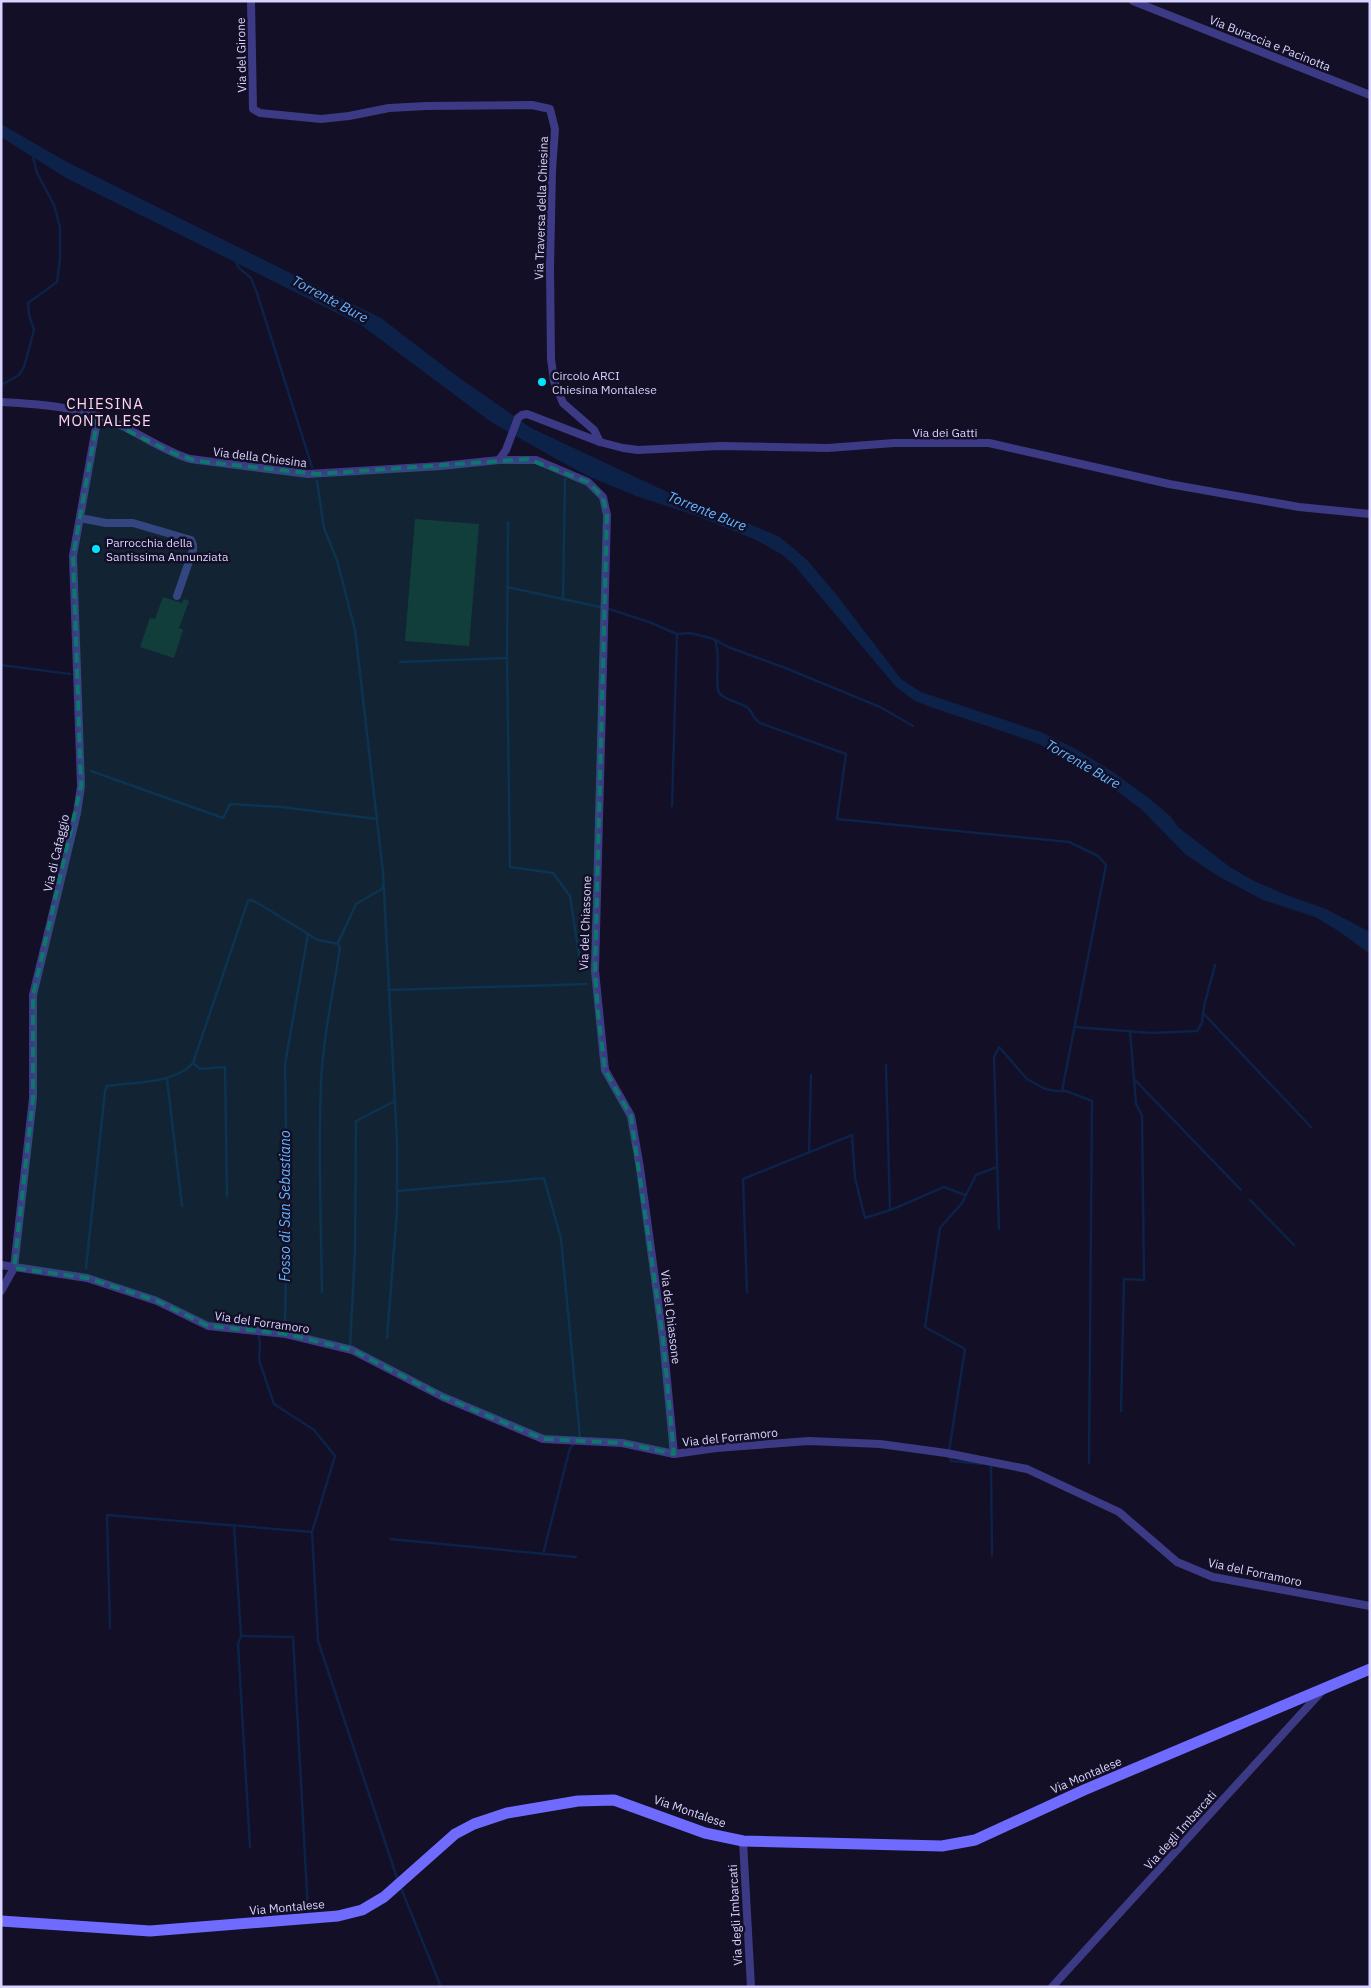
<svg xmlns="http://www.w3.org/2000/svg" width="1371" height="1988" viewBox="0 0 1371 1988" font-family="'IBM Plex Sans',sans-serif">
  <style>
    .green { fill: #12302f }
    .water { fill: #0c2248 }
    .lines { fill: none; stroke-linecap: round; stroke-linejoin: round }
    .stream { stroke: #0c2248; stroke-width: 2.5 }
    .street { stroke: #3d3a85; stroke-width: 8 }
    .secondary { stroke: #6f6bff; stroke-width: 11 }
    .marked { fill: #0f766e; fill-opacity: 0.2; stroke: #0f766e; stroke-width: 4; stroke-dasharray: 10 6; stroke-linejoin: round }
    .poi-dot { fill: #00e5ff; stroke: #130f26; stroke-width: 2 }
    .labels { text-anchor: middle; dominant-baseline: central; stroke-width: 5; stroke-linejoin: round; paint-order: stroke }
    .street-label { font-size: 12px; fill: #d9d4ff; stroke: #130f26 }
    .poi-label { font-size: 12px; fill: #d9d4ff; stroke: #130f26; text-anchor: start }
    .water-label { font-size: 14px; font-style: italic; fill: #62b6ff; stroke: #130f26 }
    .quarter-label { font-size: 15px; letter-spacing: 1px; fill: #ffd6f0; stroke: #130f26 }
  </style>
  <rect width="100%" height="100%" fill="#130f26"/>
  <g class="green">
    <polygon points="415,519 479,524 469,646 405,641"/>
    <polygon points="163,597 182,603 184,599 189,601 179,628 183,630 174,658 140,647 150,618 155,619"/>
  </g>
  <polygon class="water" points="1,124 67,162 381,318 450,371 531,428 676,496 740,520 780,537 807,560 836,594 901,679 921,692 1041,732 1076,749 1113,772 1150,799 1171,817 1178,827 1230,867 1252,880 1284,894 1326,909 1370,932 1370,954 1337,930 1315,917 1263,900 1216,875 1185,854 1141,809 1110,786 1051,750 1034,742 933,708 915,701 896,687 794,565 781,554 756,540 697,516 636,496 588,476 558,460 491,422 361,325 66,178 1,137"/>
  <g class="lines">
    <g class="stream">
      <polyline points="236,262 239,268 251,278 257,293 312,467"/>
      <polyline points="1,385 19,375 24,367 34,330 29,315 28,303 57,282 60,259 60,227 54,205 37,173 33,157"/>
      <polyline points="317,481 324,528 337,560 355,630 383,872 397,1142 397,1210 387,1338"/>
      <polyline points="508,522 507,658 510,867 553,873 570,896 579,955"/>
      <polyline points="507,587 600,607"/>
      <polyline points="563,600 565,479"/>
      <polyline points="606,608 649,622 677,634 690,633 714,639 728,647 788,669 880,707 913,726"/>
      <path d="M715,641C722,655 713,686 720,694C727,701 740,702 748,708C754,713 751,717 760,723L846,754L837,819L1069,842L1098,856L1106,865L1062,1091"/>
      <polyline points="400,662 507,658"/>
      <polyline points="1,665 70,674"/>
      <polyline points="91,771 223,818 230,804 282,807 377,819"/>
      <polyline points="672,806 677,634"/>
      <polyline points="338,943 356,904 382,889 383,886"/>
      <polyline points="388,990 587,984"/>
      <polyline points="1203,1013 1311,1127"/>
      <polyline points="1075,1027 1151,1033 1197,1031 1202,1023 1204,1006 1215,965"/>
      <polyline points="193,1063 200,1069 225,1067 227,1196"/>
      <polyline points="886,1065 890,1210"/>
      <polyline points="167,1079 182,1206"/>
      <polyline points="1135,1080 1241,1190"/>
      <polyline points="809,1153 811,1075"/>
      <polyline points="397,1191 544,1178 561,1239 580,1437 570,1448 543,1554"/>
      <polyline points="1250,1200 1294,1245"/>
      <polyline points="999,1229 994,1057 999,1047 1027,1079 1045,1089 1056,1091 1066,1091 1092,1101 1089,1463"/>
      <path d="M86,1268L105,1091L107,1086C133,1082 175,1084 193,1063L248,901L250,900L256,902L318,940L338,944"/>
      <path d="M322,1292C321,1223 318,1153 321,1083C323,1038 333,993 340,948L338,944"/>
      <polyline points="747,1292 743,1179 852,1135 855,1178 865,1218 893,1209 944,1187 965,1195"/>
      <polyline points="282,1331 285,1326 287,1196 285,1064 308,934"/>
      <polyline points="258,1333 260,1343 259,1360 274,1404 314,1430 335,1456 312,1532 318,1641 398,1881"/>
      <polyline points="350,1347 355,1251 356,1121 395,1101"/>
      <polyline points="1121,1411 1124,1279 1144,1280 1142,1115 1136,1104 1130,1031"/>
      <polyline points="949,1451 965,1349 925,1327 940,1228 962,1203 976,1175 997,1167"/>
      <polyline points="950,1457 951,1461 983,1464"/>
      <polyline points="989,1464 991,1465 992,1556"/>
      <polyline points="234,1525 241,1636 238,1644 250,1847"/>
      <polyline points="390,1539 576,1557"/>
      <polyline points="110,1628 107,1515 312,1532"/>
      <polyline points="241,1636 293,1637 308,1911"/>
      <polyline points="401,1888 441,1987"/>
    </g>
    <g class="street">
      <polyline points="251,1 253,109 260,113 321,119 349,116 389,108 426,106 532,105 550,109 555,129 552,170 550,267 551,359 554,381 563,403 594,430 600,442"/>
      <polyline points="1133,1 1370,95"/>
      <path d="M1,402C40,404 82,407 118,424C142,435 164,451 190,459L308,474L441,466L499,460L506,450L518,418L522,415L527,414L600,442L623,448L638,450L720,446L828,448L894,443H989L1169,484L1299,507L1370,514"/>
      <polyline points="499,460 536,460 588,482 603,497 607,515 595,971 605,1070 631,1116 640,1168 663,1338 674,1454"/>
      <polyline points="80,518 106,523 133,523 191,540 193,545 193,550 177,596"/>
      <polyline points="1,1265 87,1278 157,1301 208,1326 286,1334 352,1350 443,1397 543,1439 622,1443 674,1454 716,1448 809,1441 880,1444 946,1453 1027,1469 1119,1512 1177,1562 1213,1577 1370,1606"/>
      <polyline points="1,1291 14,1268 33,1098 33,995 77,813 81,786 73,556 98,416"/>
      <polyline points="743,1841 751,1987"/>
      <polyline points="1052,1987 1322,1691"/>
    </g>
    <polyline class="secondary" points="1,1921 150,1931 338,1916 362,1910 384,1897 455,1834 474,1824 507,1813 578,1801 614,1800 705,1833 743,1841 942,1846 975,1840 1084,1790 1370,1669"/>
  </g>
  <path class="marked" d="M98,416L173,453L197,461L317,474L528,459L588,482L603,497L607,515L595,971L598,1012L605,1070L631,1116L663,1338L674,1454L622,1443L543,1439L443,1397L352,1350L286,1334L208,1326L157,1301L87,1278L14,1268L33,1098V995L81,786L73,556Z"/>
  <g class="poi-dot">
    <circle cx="542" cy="382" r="5"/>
    <circle cx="96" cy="549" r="5"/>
  </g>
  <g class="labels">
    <g class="street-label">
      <text transform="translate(1270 43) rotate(22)">Via Buraccia e Pacinotta</text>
      <text transform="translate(241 55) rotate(-91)">Via del Girone</text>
      <text transform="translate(541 208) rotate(-88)">Via Traversa della Chiesina</text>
      <text x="945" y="432">Via dei Gatti</text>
      <text transform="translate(260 457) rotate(7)">Via della Chiesina</text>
      <text transform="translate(56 853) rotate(-77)">Via di Cafaggio</text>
      <text transform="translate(585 923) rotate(-88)">Via del Chiassone</text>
      <text transform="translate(671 1317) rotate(83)">Via del Chiassone</text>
      <text transform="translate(262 1322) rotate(8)">Via del Forramoro</text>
      <text transform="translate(730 1437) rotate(-6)">Via del Forramoro</text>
      <text transform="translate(1255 1572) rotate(12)">Via del Forramoro</text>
      <text transform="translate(1086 1775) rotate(-23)">Via Montalese</text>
      <text transform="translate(690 1811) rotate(19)">Via Montalese</text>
      <text transform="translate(1180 1830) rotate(-48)">Via degli Imbarcati</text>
      <text transform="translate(287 1907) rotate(-5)">Via Montalese</text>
      <text transform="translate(735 1915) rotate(-93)">Via degli Imbarcati</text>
    </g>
    <g class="poi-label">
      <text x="552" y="375">Circolo ARCI<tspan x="552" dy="14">Chiesina Montalese</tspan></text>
      <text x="106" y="542">Parrocchia della<tspan x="106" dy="14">Santissima Annunziata</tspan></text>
    </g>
    <g class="water-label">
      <text transform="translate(330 299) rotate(28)">Torrente Bure</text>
      <text transform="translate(707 511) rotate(22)">Torrente Bure</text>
      <text transform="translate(1083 764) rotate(30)">Torrente Bure</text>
      <text transform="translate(285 1206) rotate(-90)">Fosso di San Sebastiano</text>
    </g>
    <g class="quarter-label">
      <text x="105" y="403">CHIESINA<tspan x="105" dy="17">MONTALESE</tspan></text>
    </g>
  </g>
  <rect width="1371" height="1988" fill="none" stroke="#d9d4ff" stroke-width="5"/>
</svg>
